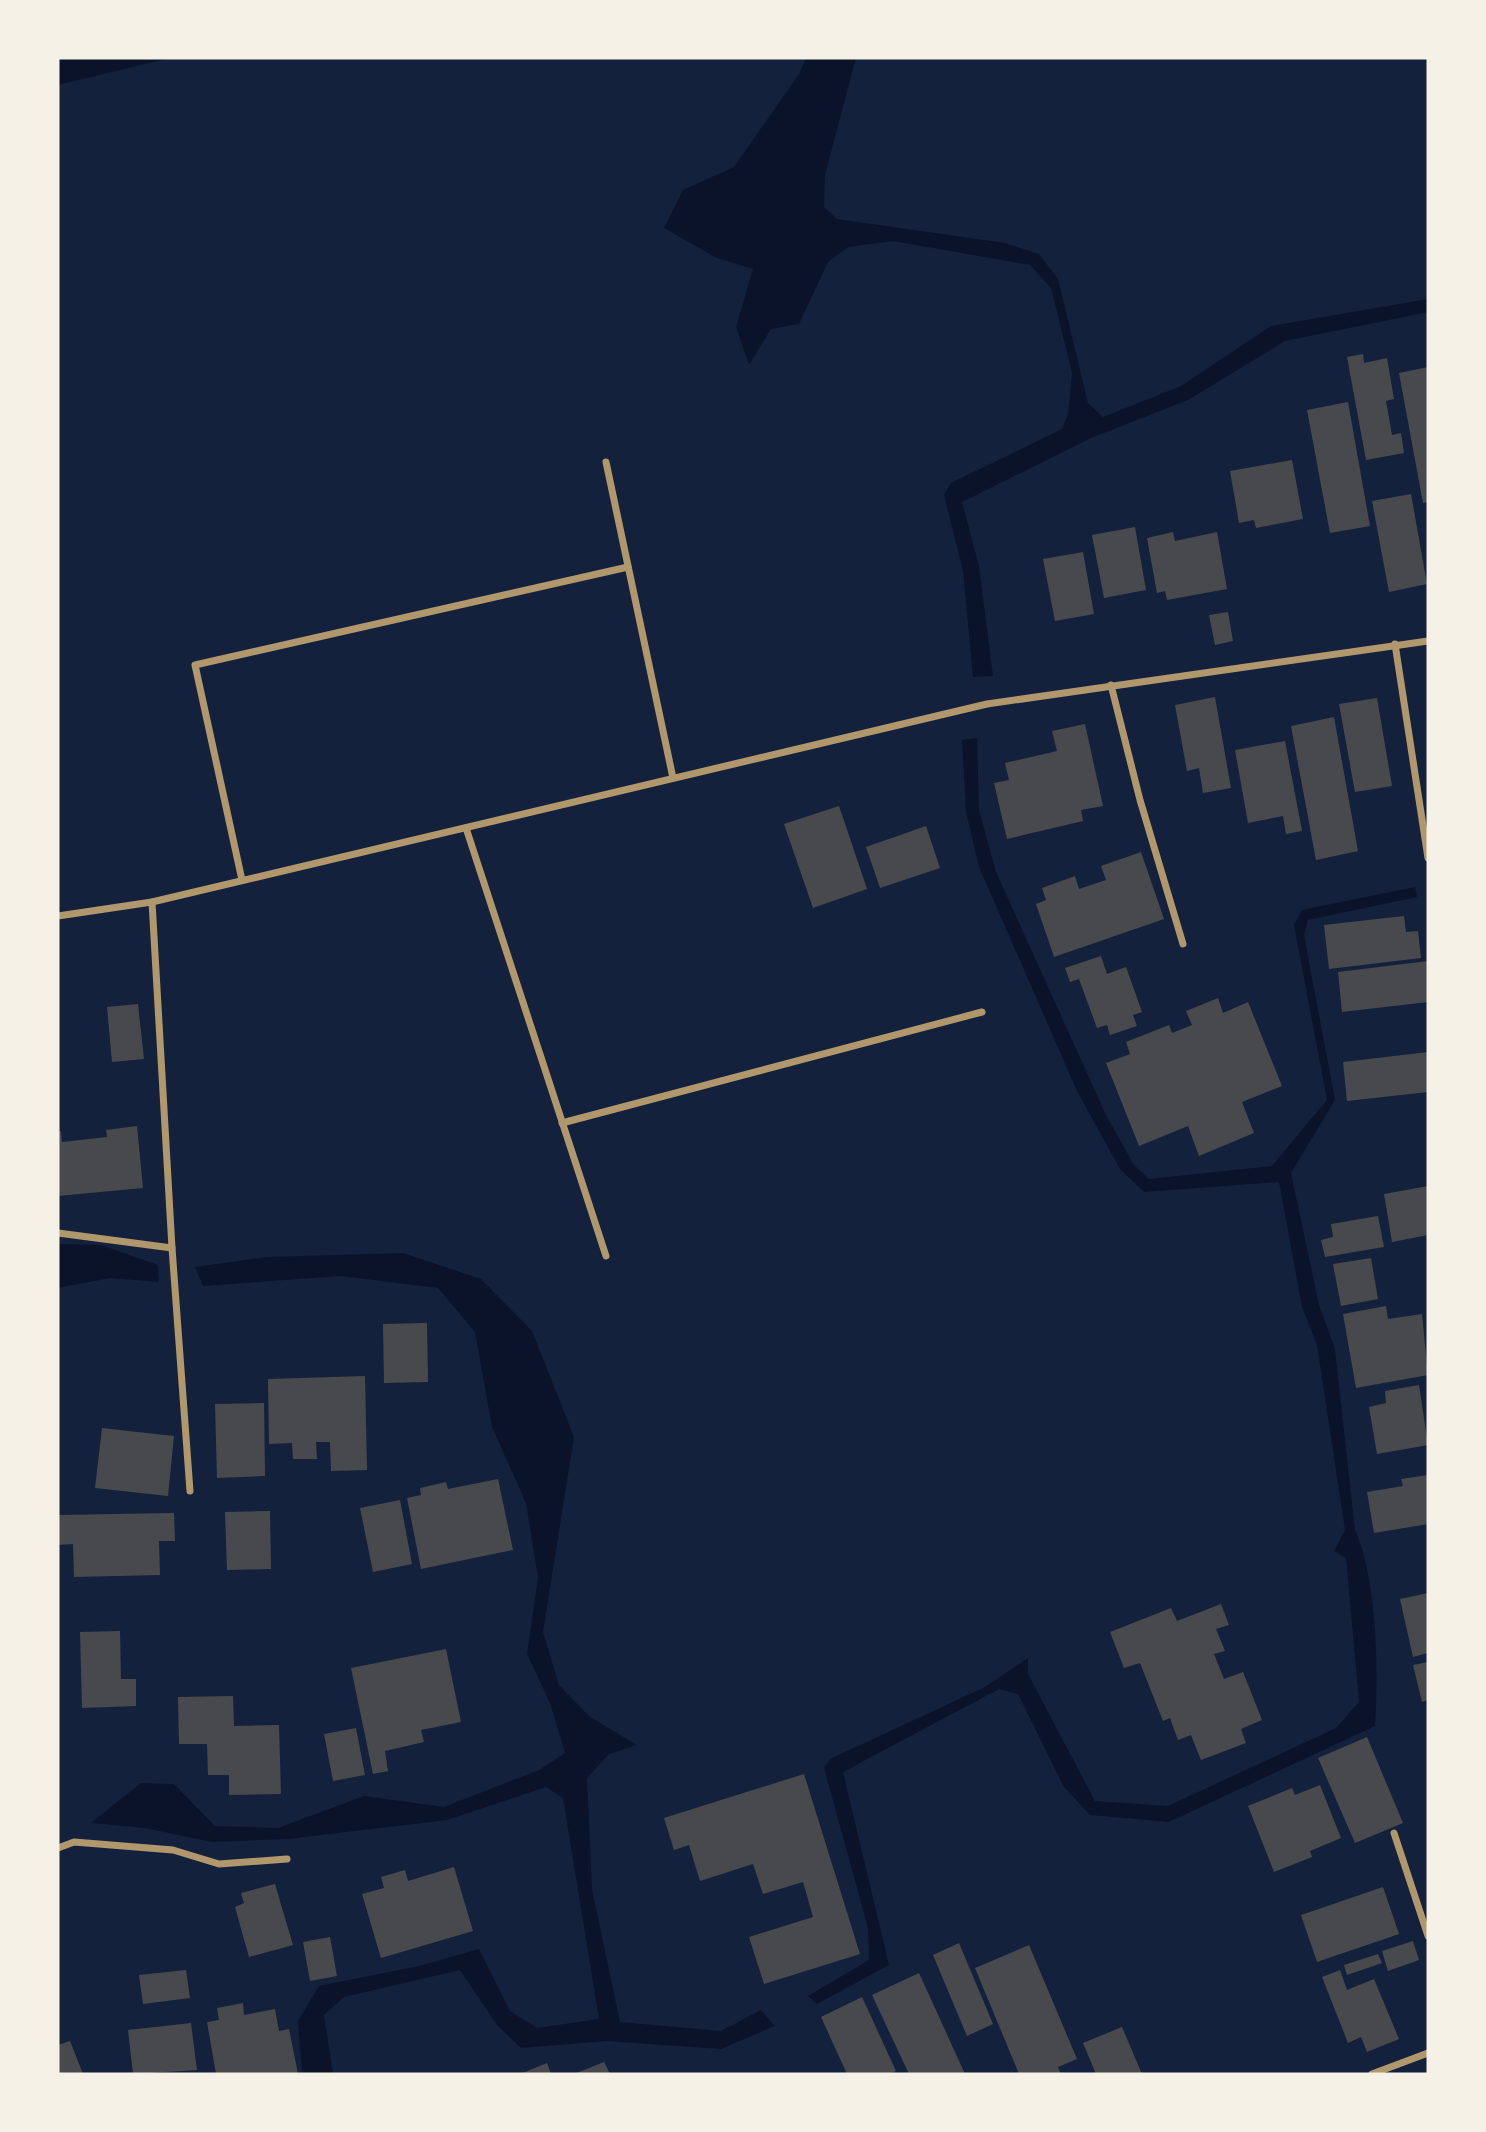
<svg xmlns="http://www.w3.org/2000/svg" width="1486" height="2132" viewBox="0 0 1486 2132" font-family="Barlow,sans-serif">
  <style>
    .water { fill: #0b132b }
    .building { fill: #48494c }
    .lines { fill: none; stroke-linecap: round; stroke-linejoin: round }
    .minor { stroke: #b1986c; stroke-width: 7 }
  </style>
  <rect width="100%" height="100%" fill="#14213d"/>
  <g class="water">
    <polygon points="58,58 170,58 58,85"/>
    <polygon points="806,58 856,58 825,175 824,207 837,219 1005,243 1039,254 1058,279 1088,403 1103,417 1181,386 1271,326 1428,299 1428,312 1285,341 1188,400 1091,438 962,502 979,566 993,676 973,677 963,571 944,495 951,483 1062,429 1068,414 1072,373 1051,288 1030,265 893,241 848,247 828,262 799,324 771,329 749,365 736,327 753,269 717,258 664,228 683,190 734,167 799,74"/>
    <path d="M977,738L979,810L996,872L1106,1115L1134,1165L1149,1179L1272,1166L1327,1100L1294,925L1302,910L1415,887L1417,897L1308,920L1304,935L1335,1100L1291,1173L1319,1305L1335,1349L1355,1530C1377,1579 1379,1672 1375,1726L1169,1822L1090,1815L1064,1787L1018,1694L999,1689L843,1772L889,1965L817,2004L808,1996L869,1960L868,1928L824,1768L830,1759L985,1687L1028,1658V1674L1095,1801L1168,1806L1336,1728L1359,1702L1346,1558L1334,1551L1345,1530L1317,1345L1302,1307L1279,1182L1144,1192L1120,1169L1077,1091L979,867L966,812L962,740Z"/>
    <polygon points="58,1244 101,1245 158,1265 159,1282 110,1278 58,1288"/>
    <polygon points="403,1253 481,1279 532,1331 574,1437 543,1632 559,1685 590,1717 637,1745 609,1754 587,1778 592,1889 620,2022 721,2031 761,2010 775,2026 721,2049 606,2041 521,2048 497,2025 460,1970 344,1997 324,2015 333,2074 302,2074 298,2021 319,1986 419,1966 479,1949 510,2011 537,2028 599,2019 563,1798 546,1787 447,1820 288,1839 212,1842 145,1828 91,1823 141,1783 174,1784 215,1826 278,1828 364,1796 444,1807 539,1770 565,1753 550,1703 527,1654 538,1578 526,1503 492,1427 475,1332 438,1288 341,1276 203,1286 195,1267 266,1257"/>
  </g>
  <g class="building">
    <polygon points="1363,354 1364,363 1387,358 1394,399 1386,401 1392,435 1401,433 1404,453 1366,460 1347,357"/>
    <polygon points="1428,367 1428,502 1423,503 1399,373"/>
    <polygon points="1348,402 1370,526 1330,533 1307,410"/>
    <polygon points="1292,460 1303,519 1256,528 1254,520 1239,523 1230,471"/>
    <polygon points="1411,494 1427,584 1389,592 1372,501"/>
    <polygon points="1135,527 1146,590 1104,598 1092,535"/>
    <polygon points="1173,532 1175,541 1217,532 1227,589 1167,600 1165,591 1157,593 1147,538"/>
    <polygon points="1083,552 1094,614 1055,621 1043,559"/>
    <polygon points="1228,612 1233,641 1215,645 1209,615"/>
    <polygon points="1215,697 1231,788 1203,793 1199,768 1187,771 1175,705"/>
    <polygon points="1377,698 1392,786 1355,792 1339,704"/>
    <polygon points="1334,717 1358,851 1316,860 1291,726"/>
    <polygon points="1085,724 1103,806 1081,810 1083,821 1007,839 994,783 1009,780 1005,763 1057,751 1052,731"/>
    <polygon points="1285,741 1302,831 1286,834 1283,816 1248,823 1235,750"/>
    <polygon points="839,806 867,889 813,908 784,824"/>
    <polygon points="926,826 940,868 880,888 866,847"/>
    <polygon points="1141,852 1164,919 1054,957 1036,904 1046,900 1042,888 1075,876 1079,889 1106,880 1101,866"/>
    <polygon points="1404,916 1406,932 1418,931 1421,958 1329,969 1324,925"/>
    <polygon points="1101,956 1107,974 1126,967 1142,1012 1133,1015 1137,1026 1110,1035 1107,1025 1097,1028 1079,979 1070,982 1065,968"/>
    <polygon points="1428,961 1428,1002 1342,1012 1338,972"/>
    <polygon points="1218,998 1223,1013 1248,1002 1282,1086 1242,1102 1254,1133 1199,1156 1188,1126 1139,1146 1106,1063 1130,1054 1126,1042 1169,1025 1172,1033 1192,1025 1186,1011"/>
    <polygon points="138,1004 144,1059 112,1062 107,1007"/>
    <polygon points="1428,1052 1428,1092 1347,1101 1343,1062"/>
    <polygon points="137,1126 143,1188 58,1196 58,1132 61,1131 62,1142 107,1137 106,1130"/>
    <polygon points="1428,1186 1428,1235 1392,1242 1384,1194"/>
    <polygon points="1378,1216 1384,1247 1325,1257 1321,1240 1333,1237 1331,1224"/>
    <polygon points="1371,1258 1378,1299 1341,1306 1333,1264"/>
    <polygon points="1386,1306 1388,1319 1422,1314 1428,1375 1356,1388 1343,1314"/>
    <polygon points="427,1323 428,1382 384,1383 383,1324"/>
    <polygon points="365,1376 367,1470 331,1471 330,1442 316,1442 317,1459 293,1459 292,1443 269,1444 268,1379"/>
    <polygon points="1419,1385 1428,1445 1377,1454 1369,1407 1386,1403 1385,1391"/>
    <polygon points="264,1403 265,1476 217,1478 215,1404"/>
    <polygon points="102,1428 174,1436 168,1496 95,1488"/>
    <polygon points="1428,1475 1428,1524 1374,1533 1367,1492 1403,1486 1401,1479"/>
    <polygon points="498,1479 513,1550 421,1569 407,1498 421,1495 420,1488 446,1482 448,1489"/>
    <polygon points="400,1500 412,1564 373,1572 360,1508"/>
    <polygon points="270,1511 271,1569 227,1570 225,1512"/>
    <polygon points="174,1513 175,1541 159,1541 160,1575 74,1577 73,1544 58,1545 58,1515"/>
    <polygon points="1428,1593 1428,1653 1413,1657 1400,1599"/>
    <polygon points="1221,1604 1229,1625 1216,1629 1225,1651 1214,1654 1224,1679 1243,1672 1262,1720 1241,1729 1246,1743 1201,1760 1191,1735 1178,1740 1170,1718 1163,1721 1140,1663 1124,1668 1110,1632 1171,1608 1177,1621"/>
    <polygon points="120,1631 121,1679 136,1679 136,1706 82,1708 80,1632"/>
    <polygon points="446,1649 461,1722 421,1730 424,1742 385,1751 388,1771 373,1774 351,1668"/>
    <polygon points="1428,1662 1428,1700 1422,1702 1413,1665"/>
    <polygon points="233,1696 234,1726 279,1725 281,1794 229,1795 229,1775 208,1775 207,1744 179,1744 178,1697"/>
    <polygon points="356,1728 365,1775 333,1781 324,1734"/>
    <polygon points="1367,1737 1403,1823 1355,1843 1318,1758"/>
    <polygon points="804,1774 860,1954 764,1984 749,1937 813,1917 803,1882 763,1894 753,1864 700,1881 689,1845 674,1850 664,1818"/>
    <polygon points="1320,1785 1341,1838 1310,1851 1312,1857 1274,1872 1248,1806 1292,1788 1295,1795"/>
    <polygon points="454,1867 473,1931 381,1958 362,1894 384,1888 381,1877 405,1870 408,1881"/>
    <polygon points="275,1884 293,1945 249,1957 235,1907 244,1903 241,1893"/>
    <polygon points="1383,1887 1399,1934 1317,1962 1301,1915"/>
    <polygon points="330,1937 337,1976 310,1981 303,1942"/>
    <polygon points="1413,1941 1419,1960 1388,1971 1382,1951"/>
    <polygon points="959,1943 993,2024 967,2036 933,1955"/>
    <polygon points="1029,1945 1077,2059 1058,2067 1061,2074 1019,2074 975,1968"/>
    <polygon points="1378,1954 1382,1963 1347,1975 1344,1965"/>
    <polygon points="186,1970 190,1998 143,2004 139,1975"/>
    <polygon points="1340,1970 1347,1990 1374,1979 1399,2039 1367,2052 1361,2037 1348,2043 1322,1977"/>
    <polygon points="919,1973 965,2074 909,2074 872,1995"/>
    <polygon points="862,1997 896,2071 889,2074 847,2074 821,2017"/>
    <polygon points="243,2003 244,2015 275,2009 279,2031 289,2029 298,2074 216,2074 207,2022 219,2020 217,2008"/>
    <polygon points="191,2023 197,2070 133,2074 128,2030"/>
    <polygon points="1122,2027 1142,2074 1096,2074 1083,2043"/>
    <polygon points="70,2041 83,2074 58,2074 58,2045"/>
    <polygon points="604,2062 610,2074 574,2074"/>
    <polygon points="547,2063 551,2074 520,2074"/>
  </g>
  <g class="lines">
    <g class="minor">
      <polyline points="606,462 673,778"/>
      <polyline points="1395,644 1428,858"/>
      <polyline points="1111,685 1140,800 1183,944"/>
      <polyline points="466,828 606,1256"/>
      <polyline points="242,880 195,665 628,567"/>
      <polyline points="58,916 152,902 987,704 1428,641"/>
      <polyline points="562,1123 982,1012"/>
      <polyline points="58,1233 172,1248 152,902"/>
      <polyline points="172,1248 190,1491"/>
      <polyline points="1394,1833 1428,1936"/>
      <polyline points="58,1848 74,1842 173,1850 219,1864 287,1859"/>
      <polyline points="1372,2074 1428,2053"/>
    </g>
  </g>
  <rect width="1486" height="2132" fill="none" stroke="#f6f1e7" stroke-width="119"/>
</svg>
